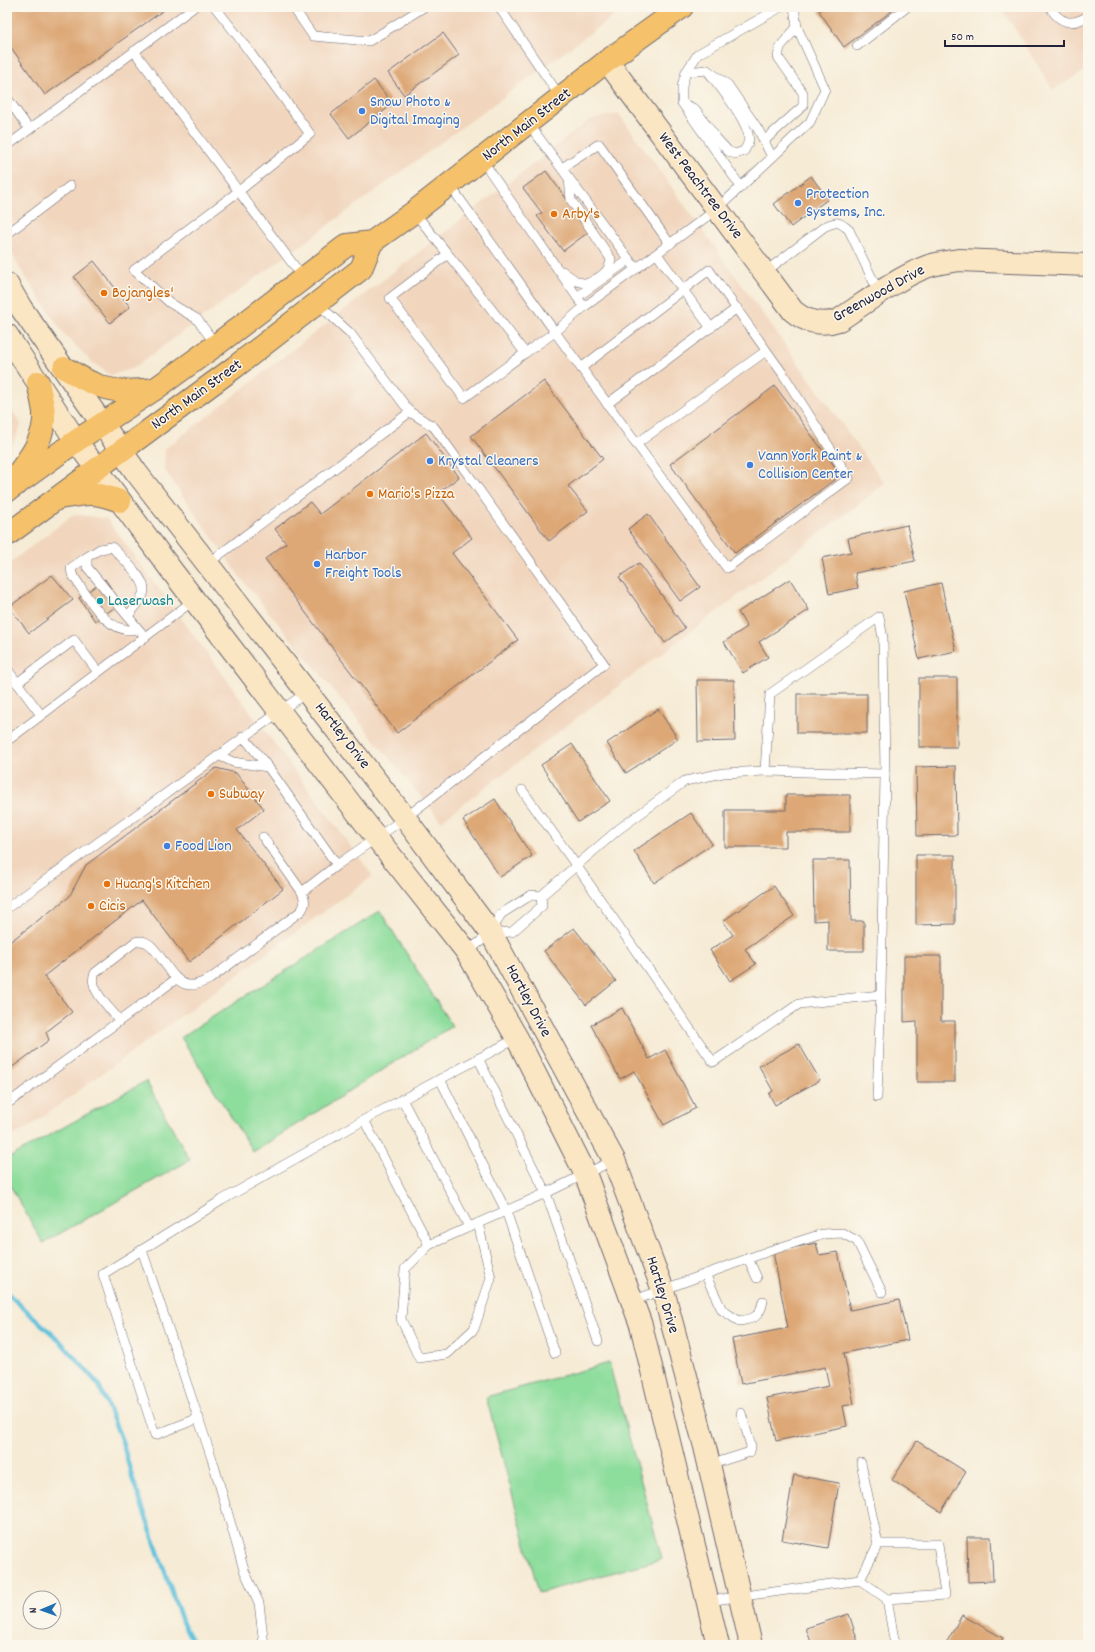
<svg xmlns="http://www.w3.org/2000/svg" width="1095" height="1652" viewBox="0 0 1095 1652" font-family="Dekko,sans-serif">
  <style>
    .built { fill: #f1d5bd }
    .green { fill: #8ddd9c; stroke: #58806c }
    .lines { fill: none; stroke-linecap: round; stroke-linejoin: round }
    .stream { stroke: #5ec1dc; stroke-width: 4.5 }
    .building { fill: #dda776 }
    .lane-casing { stroke: #6c6871; stroke-width: 10 }
    .secondary-casing { stroke: #6c6871; stroke-width: 24 }
    .primary-casing { stroke: #6c6871; stroke-width: 24 }
    .lane { stroke: #fff; stroke-width: 9 }
    .secondary { stroke: #fbe6c4; stroke-width: 22 }
    .primary { stroke: #f5c16b; stroke-width: 22 }
    .shop-dot { fill: #3f7fe0; stroke: #fbf7ec; stroke-width: 1.5 }
    .food-dot { fill: #e8710a; stroke: #fbf7ec; stroke-width: 1.5 }
    .culture-dot { fill: #0f9aa8; stroke: #fbf7ec; stroke-width: 1.5 }
    .labels { text-anchor: middle; dominant-baseline: central; stroke-width: 3; stroke-linejoin: round; paint-order: stroke }
    .shop-label { font-size: 16px; fill: #366cbe; stroke: #fbf7ec; text-anchor: start }
    .street-label { font-size: 16px; fill: #22223b; stroke: #fbf7ec }
    .food-label { font-size: 16px; fill: #c56008; stroke: #fbf7ec; text-anchor: start }
    .culture-label { font-size: 16px; fill: #0d838f; stroke: #fbf7ec; text-anchor: start }
  </style>
  <rect width="100%" height="100%" fill="#fbf7ec"/>
  <filter id="ink" filterUnits="userSpaceOnUse"><feTurbulence type="fractalNoise" baseFrequency=".025" numOctaves="2"/><feDisplacementMap in="SourceGraphic" scale="8" xChannelSelector="R" yChannelSelector="G"/><feConvolveMatrix kernelMatrix="1 2 1 2 8 2 1 2 1" color-interpolation-filters="sRGB"/></filter>
  <filter id="wash" filterUnits="userSpaceOnUse"><feTurbulence type="fractalNoise" baseFrequency=".012" numOctaves="4" result="noise"/><feDisplacementMap in="SourceGraphic" scale="16" xChannelSelector="R" yChannelSelector="G"/><feGaussianBlur stdDeviation="0.9" result="paint"/><feColorMatrix in="noise" values="0 0 0 0 0 0 0 0 0 0 0 0 0 0 0 0 0 1.4 0 .05"/><feComposite in="paint" operator="in"/></filter>
  <g filter="url(#wash)">
    <rect width="100%" height="100%" fill="#f6ebd5"/>
    <g class="built">
      <polygon points="7,7 626,7 132,369 110,375 91,361 64,334 21,270 7,246"/>
      <polygon points="1001,7 1088,7 1088,69 1053,90"/>
      <polygon points="619,114 885,484 441,821 240,577 164,469 165,449 591,119"/>
      <polygon points="7,402 21,425 10,451 7,453"/>
      <polygon points="74,514 107,519 373,876 26,1129 7,1138 7,565"/>
    </g>
    <g class="green">
      <polygon points="380,911 452,1026 253,1152 181,1037"/>
      <polygon points="146,1081 190,1160 43,1243 7,1180 7,1159"/>
      <polygon points="609,1363 662,1559 539,1593 486,1397"/>
    </g>
    <g class="lines">
      <polyline class="stream" points="7,1293 60,1341 99,1385 122,1441 132,1477 183,1624 195,1645"/>
    </g>
    <g id="blocks">
      <g class="building">
        <polygon points="7,7 168,7 45,95 7,42"/>
        <polygon points="824,7 897,7 844,47 819,11"/>
        <polygon points="443,33 459,55 404,95 388,73"/>
        <polygon points="374,80 393,104 349,138 331,114"/>
        <polygon points="546,171 590,231 563,251 537,216 542,213 523,188"/>
        <polygon points="811,176 828,199 791,227 774,204"/>
        <polygon points="94,261 130,307 110,323 74,277"/>
        <polygon points="544,381 603,459 568,486 588,511 549,541 471,436"/>
        <polygon points="775,386 841,475 735,553 670,464"/>
        <polygon points="426,433 459,477 438,493 472,538 452,553 518,640 397,733 265,559 286,543 275,529 310,502 320,514"/>
        <polygon points="648,514 700,587 680,601 628,529"/>
        <polygon points="907,525 915,561 855,573 858,588 829,594 822,558 851,552 848,538"/>
        <polygon points="639,563 685,628 665,643 619,577"/>
        <polygon points="52,575 73,600 29,633 9,607"/>
        <polygon points="105,579 121,603 95,621 79,598"/>
        <polygon points="790,579 809,610 759,642 768,657 743,673 724,642 747,627 738,612"/>
        <polygon points="941,583 956,651 919,659 904,591"/>
        <rect x="919" y="678" width="38" height="69"/>
        <polygon points="697,680 734,680 735,741 698,742"/>
        <rect x="797" y="694" width="70" height="39"/>
        <polygon points="658,709 678,739 626,773 607,743"/>
        <polygon points="572,744 610,801 578,822 541,765"/>
        <polygon points="956,766 957,835 917,836 916,767"/>
        <polygon points="216,768 236,773 264,809 237,830 283,889 189,962 142,900 44,976 72,1012 46,1032 49,1040 7,1071 7,944 69,897 86,865"/>
        <polygon points="786,795 850,795 850,832 786,832 786,847 725,847 725,810 786,810"/>
        <polygon points="495,799 532,856 500,877 463,820"/>
        <polygon points="691,813 712,844 654,883 634,851"/>
        <polygon points="916,855 955,855 955,924 916,925"/>
        <polygon points="813,860 850,860 851,921 864,921 864,951 828,951 828,920 814,921"/>
        <polygon points="774,886 794,916 745,949 756,964 730,981 710,950 733,935 723,921"/>
        <polygon points="574,928 616,981 586,1005 544,951"/>
        <polygon points="904,956 941,956 941,1021 955,1021 955,1082 917,1082 917,1021 904,1022"/>
        <polygon points="622,1008 649,1059 665,1050 696,1108 664,1125 634,1071 620,1079 591,1025"/>
        <polygon points="799,1044 820,1080 775,1105 769,1094 773,1091 759,1066"/>
        <polygon points="816,1243 819,1255 838,1252 850,1310 899,1300 908,1340 844,1353 854,1404 843,1406 847,1426 776,1441 767,1398 829,1386 825,1367 741,1384 732,1339 788,1328 773,1252"/>
        <polygon points="917,1441 966,1472 941,1512 892,1480"/>
        <polygon points="794,1475 839,1483 828,1548 782,1540"/>
        <polygon points="967,1537 991,1537 993,1581 968,1582"/>
        <polygon points="849,1614 859,1645 812,1645 806,1628"/>
        <polygon points="962,1615 1003,1638 999,1645 945,1645"/>
      </g>
    </g>
  </g>
  <g filter="url(#ink)">
    <use href="#blocks" fill-opacity="0" stroke="#6c6871" stroke-width="1"/>
    <g class="lines">
      <g class="lane-casing">
        <g id="lane">
          <polyline points="215,7 237,35 310,134 239,191 134,270 170,303 197,319 216,345"/>
          <polyline points="293,7 313,36 369,41 424,7"/>
          <polyline points="499,7 561,98"/>
          <path d="M1050,7C1060,24 1072,26 1088,16"/>
          <polyline points="857,46 907,7"/>
          <polyline points="134,51 304,279"/>
          <polyline points="686,72 707,70 728,85 758,129 772,157"/>
          <polyline points="7,98 29,129"/>
          <path d="M684,104L695,109L717,139L728,151L735,154L744,151C745,149 747,146 748,143C754,126 717,84 707,70"/>
          <polyline points="528,123 636,269"/>
          <polyline points="764,141 803,106 803,93 778,57 780,47 797,27"/>
          <polyline points="7,146 194,7"/>
          <polyline points="482,160 584,307"/>
          <polyline points="562,168 599,144 670,244"/>
          <polyline points="449,184 555,332 525,353"/>
          <polyline points="741,187 682,103 682,86 686,72 698,54 781,7"/>
          <path d="M414,212C452,259 489,305 525,353L464,398L390,298L448,254"/>
          <polyline points="7,234 70,186"/>
          <polyline points="657,254 683,290 709,270 783,374 849,478 727,568 555,332 584,307 717,209 810,122 825,89 797,27 794,7"/>
          <path d="M562,271L576,281L587,284C598,278 610,273 611,259L571,200L569,178"/>
          <path d="M765,272L824,227C837,221 839,221 849,230L879,293"/>
          <polyline points="577,297 629,260"/>
          <polyline points="581,368 683,290 711,328"/>
          <polyline points="607,404 737,308"/>
          <polyline points="636,444 766,351"/>
          <path d="M87,557L71,568L72,574C87,595 107,637 138,629"/>
          <polyline points="207,564 410,412 350,333 317,303"/>
          <path d="M128,616C133,609 144,599 144,589C144,577 120,556 112,547L100,549L87,557V567L145,637"/>
          <polyline points="7,669 41,715"/>
          <polyline points="17,683 74,640 98,672"/>
          <polyline points="243,736 268,767 337,865 405,818 604,664 434,427 410,412"/>
          <polyline points="7,741 194,600"/>
          <polyline points="218,755 233,762 268,767"/>
          <polyline points="522,790 576,865 713,1062 799,1004 880,995"/>
          <polyline points="263,837 302,892 337,865"/>
          <polyline points="7,908 307,692"/>
          <polyline points="491,933 512,932 542,906 541,896"/>
          <polyline points="467,952 491,933 501,914 531,895 541,896 619,829 685,781 723,773 765,771 885,774 883,638 879,617 770,694 765,771"/>
          <path d="M119,1020C110,1008 87,988 95,973L135,942C157,933 166,982 189,985C196,986 203,982 210,979L301,911C306,904 305,900 302,892"/>
          <polyline points="478,1058 546,1193 598,1341"/>
          <polyline points="440,1079 506,1211 555,1353"/>
          <polyline points="877,1097 881,992 885,774"/>
          <polyline points="402,1099 469,1227"/>
          <polyline points="7,1104 176,979"/>
          <polyline points="364,1120 429,1245 546,1193 614,1160"/>
          <polyline points="429,1245 405,1269 401,1319 419,1358 447,1354 474,1329 491,1278 478,1223"/>
          <polyline points="142,1250 213,1462 244,1570 259,1603 264,1645"/>
          <polyline points="748,1258 757,1278"/>
          <path d="M705,1274L722,1310L739,1321C754,1319 760,1317 763,1301"/>
          <polyline points="632,1301 769,1251 822,1234 842,1233 857,1241 882,1292"/>
          <polyline points="199,1418 155,1435 103,1274 222,1200 364,1120 517,1038"/>
          <polyline points="709,1465 750,1452 751,1446 741,1413"/>
          <polyline points="878,1544 938,1544 945,1595 887,1599"/>
          <polyline points="860,1580 878,1544 861,1463"/>
          <polyline points="708,1601 860,1580 887,1599 895,1645"/>
        </g>
      </g>
      <g class="secondary-casing">
        <g id="secondary">
          <path d="M607,61L793,311C806,322 822,326 839,320C865,303 897,278 926,267C936,263 948,262 959,260L1088,265"/>
          <polyline points="7,284 21,308 136,472 405,818 491,933 614,1160 663,1290 705,1447 751,1645"/>
          <polyline points="7,335 76,441 172,571 376,837 467,952 517,1038 585,1173 641,1325 718,1645"/>
        </g>
      </g>
      <g class="primary-casing">
        <g id="primary">
          <path d="M64,368C75,373 85,381 97,385C114,393 136,391 155,389"/>
          <path d="M13,480C27,461 46,439 44,413C43,403 40,393 38,382"/>
          <polyline points="7,491 76,441 155,389 216,345 347,245 372,242 414,212 607,61 682,7"/>
          <path d="M60,498C88,493 93,491 120,501"/>
          <polyline points="7,535 235,367 361,269 372,242"/>
        </g>
      </g>
      <use href="#lane" class="lane"/>
      <use href="#secondary" class="secondary"/>
      <use href="#primary" class="primary"/>
    </g>
  </g>
  <g class="shop-dot">
    <circle cx="362" cy="111" r="4"/>
    <circle cx="798" cy="203" r="4"/>
    <circle cx="430" cy="461" r="4"/>
    <circle cx="750" cy="465" r="4"/>
    <circle cx="317" cy="564" r="4"/>
    <circle cx="167" cy="846" r="4"/>
  </g>
  <g class="food-dot">
    <circle cx="554" cy="214" r="4"/>
    <circle cx="104" cy="293" r="4"/>
    <circle cx="370" cy="494" r="4"/>
    <circle cx="211" cy="794" r="4"/>
    <circle cx="107" cy="884" r="4"/>
    <circle cx="91" cy="906" r="4"/>
  </g>
  <circle class="culture-dot" cx="100" cy="601" r="4"/>
  <g class="labels">
    <g class="shop-label">
      <text x="370" y="102">Snow Photo &amp;<tspan x="370" dy="18">Digital Imaging</tspan></text>
      <text x="806" y="194">Protection<tspan x="806" dy="18">Systems, Inc.</tspan></text>
      <text x="758" y="456">Vann York Paint &amp;<tspan x="758" dy="18">Collision Center</tspan></text>
      <text x="438" y="461">Krystal Cleaners</text>
      <text x="325" y="555">Harbor<tspan x="325" dy="18">Freight Tools</tspan></text>
      <text x="175" y="846">Food Lion</text>
    </g>
    <g class="street-label">
      <text transform="translate(527 125) rotate(-38)">North Main Street</text>
      <text transform="translate(700 186) rotate(53)">West Peachtree Drive</text>
      <text transform="translate(879 294) rotate(-29)">Greenwood Drive</text>
      <text transform="translate(197 395) rotate(-36)">North Main Street</text>
      <text transform="translate(342 736) rotate(52)">Hartley Drive</text>
      <text transform="translate(528 1001) rotate(62)">Hartley Drive</text>
      <text transform="translate(662 1295) rotate(73)">Hartley Drive</text>
    </g>
    <g class="food-label">
      <text x="562" y="214">Arby's</text>
      <text x="112" y="293">Bojangles'</text>
      <text x="378" y="494">Mario's Pizza</text>
      <text x="219" y="794">Subway</text>
      <text x="115" y="884">Huang's Kitchen</text>
      <text x="99" y="906">Cicis</text>
    </g>
    <g class="culture-label">
      <text x="108" y="601">Laserwash</text>
    </g>
  </g>
  <rect width="1095" height="1652" fill="none" stroke="#fbf7ec" stroke-width="24"/>
  <g transform="translate(42 1610) rotate(268)"><circle r="19" fill="#fbf7ec" stroke="#a4a2a5"/>
  <path d="M0-3L7 15L0 10L-7 15Z" fill="#1f6fb2"/>
  <text y="-6" font-size="11" font-weight="bold" text-anchor="middle" fill="#22223b">N</text>
  </g>
  <path d="M945 40v6h119v-6" fill="none" stroke="#22223b" stroke-width="2"/>
  <text x="951" y="40" font-size="12" fill="#22223b" stroke="#fbf7ec" stroke-width="3" paint-order="stroke">50 m</text>
</svg>
